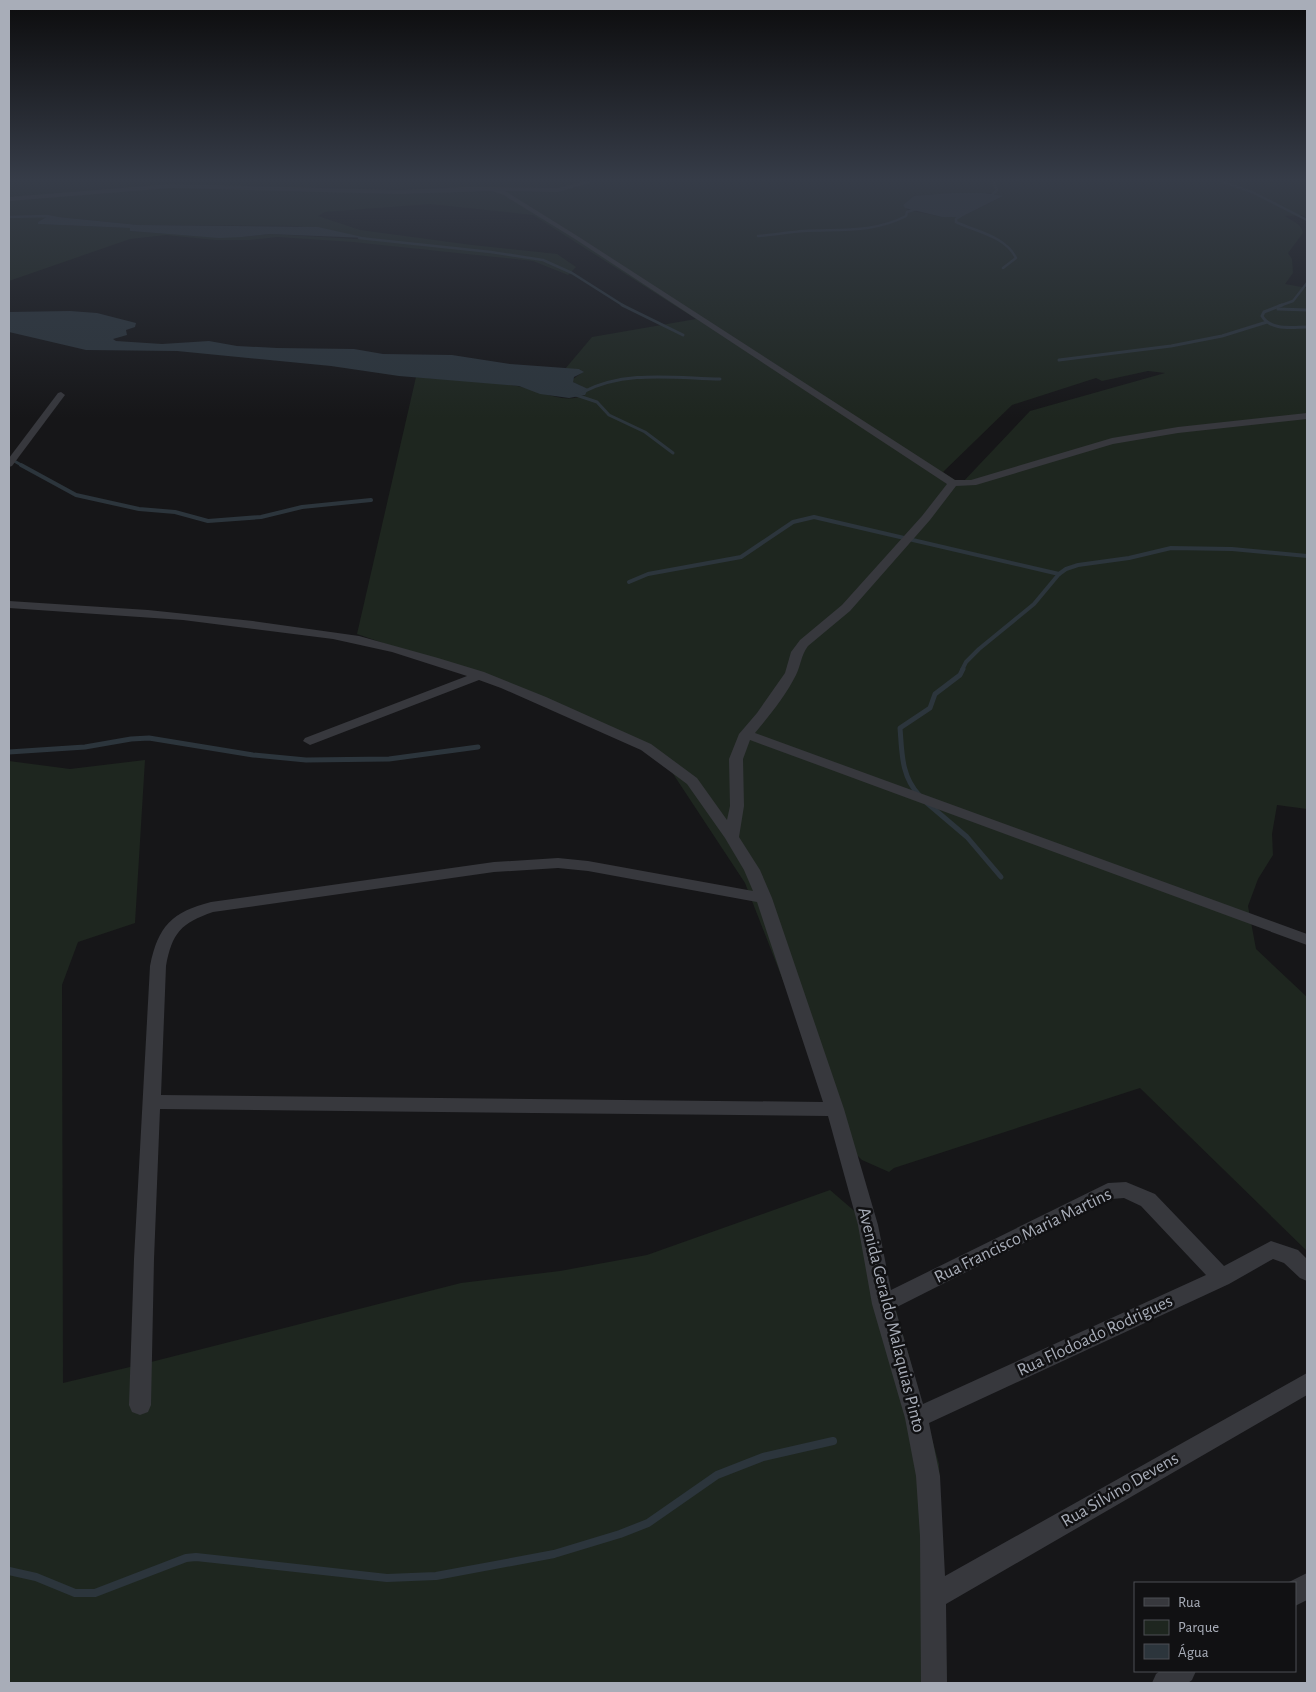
<svg xmlns="http://www.w3.org/2000/svg" width="1316" height="1692" viewBox="0 0 1316 1692" font-family="'Alegreya Sans',sans-serif">
  <style>
    .green { fill: #1e261f; fill-rule: evenodd }
    .water { fill: #2c353c }
    .lines { fill: none; stroke-linecap: round; stroke-linejoin: round }
    .stream-far4 { stroke: #2c353c; stroke-width: 2.5 }
    .stream-far3 { stroke: #2c353c; stroke-width: 3 }
    .stream-far2 { stroke: #2c353c; stroke-width: 4 }
    .stream-far1 { stroke: #2c353c; stroke-width: 5 }
    .stream { stroke: #2c353c; stroke-width: 8 }
    .minor { fill: #37383d; fill-rule: evenodd }
    .labels { text-anchor: middle; dominant-baseline: central; stroke-width: 5; stroke-linejoin: round; paint-order: stroke }
    .near-street-label { font-size: 18px; fill: #a8adb8; stroke: #111113 }
  </style>
  <rect width="100%" height="100%" fill="#161618"/>
  <g class="green">
    <path d="M9,181H1307V218L1302,215L1285,216C1292,221 1302,224 1303,233L1288,253L1292,259L1293,273L1285,284L1307,288V809L1277,805L1272,834L1273,855L1258,879L1248,906L1256,949L1307,997V1251L1140,1088L894,1168L889,1172L862,1160L841,1140V1129L745,883L658,751L554,702L357,634L416,377C450,380 484,380 517,386C540,390 562,405 585,395L581,386L573,382V379L583,372L579,369H565L592,337L696,319L533,215L430,204L325,212L318,216L360,230L472,245L557,254L576,267L568,275L533,261L353,242L278,237L249,240H215L166,235L130,239L9,281ZM951,193H992L1002,197L961,217H942L908,210L903,205L914,196ZM48,216L138,225L298,226L362,237L357,239L269,234L242,237L198,236L130,231V228L39,224L38,222ZM1148,371L1165,373L1030,411L961,484L943,472L1012,405L1096,378L1102,381Z"/>
    <polygon points="145,760 135,923 78,942 62,985 63,1383 155,1361 461,1283 560,1271 647,1255 830,1190 873,1227 939,1464 947,1683 9,1683 9,761 70,769"/>
  </g>
  <g class="water">
    <polygon points="951,193 984,193 1003,196 961,217 942,217 905,208 903,205 914,196"/>
    <polygon points="48,216 138,225 318,227 367,238 269,234 242,237 219,238 130,231 130,228 38,224 38,222"/>
    <polygon points="70,311 97,313 136,323 135,327 126,330 127,335 113,339 116,341 162,344 209,341 237,346 277,348 354,349 383,354 452,355 510,364 579,369 584,372 574,377 573,382 588,389 585,395 569,398 540,394 519,386 399,376 331,366 177,351 86,350 9,332 9,312"/>
  </g>
  <g class="lines">
    <g class="stream-far4">
      <polyline points="1220,181 1252,192 1307,220"/>
      <polyline points="990,197 997,190 993,181"/>
      <path d="M962,215L956,219V222C977,232 1005,236 1016,258L1003,268"/>
      <polyline points="9,217 47,216 57,218"/>
      <path d="M758,236C773,235 789,232 804,231C839,229 874,233 906,216L907,212L916,209"/>
      <polyline points="359,238 491,252 543,260 572,273 624,306"/>
      <polyline points="1279,306 1293,301 1307,283"/>
    </g>
    <g class="stream-far3">
      <polyline points="622,305 683,335"/>
      <path d="M1282,305L1264,312L1262,316C1271,331 1292,327 1307,327"/>
      <polyline points="1278,309 1307,310"/>
      <polyline points="1059,360 1171,346 1222,336 1267,322"/>
      <path d="M583,392C625,370 674,378 720,379"/>
      <polyline points="576,395 597,402 609,415 645,432 673,453"/>
      <polyline points="9,458 23,466"/>
    </g>
    <g class="stream-far2">
      <polyline points="21,465 76,495 139,509 175,512 208,521 261,517 302,507 371,500"/>
      <polyline points="629,582 648,574 741,557 793,522 814,517 1059,574"/>
      <polyline points="962,670 966,662 979,649 1034,604 1059,574 1066,569 1078,565 1129,558 1171,548 1232,549 1307,556"/>
    </g>
    <g class="stream-far1">
      <polyline points="9,752 85,747 131,739 149,738 253,755 306,760 389,759 478,747"/>
      <path d="M919,795C901,776 902,752 900,728L930,708L935,694L960,675L963,669"/>
      <polyline points="927,803 967,837 1001,877"/>
    </g>
    <polyline class="stream" points="9,1571 36,1577 75,1593 95,1593 186,1558 196,1557 387,1578 436,1576 554,1554 620,1534 648,1523 717,1475 763,1457 833,1441"/>
    <g class="minor">
      <path d="M586,181H596L558,192L505,191L579,237L955,480H971L1112,438L1178,427L1307,413V419L1178,433L1113,444L976,485L956,486L930,520L850,611L808,646C801,655 801,665 796,675C786,695 770,715 755,733L1307,934V945L750,740L743,759L744,806L739,837L760,870L772,898L844,1109L878,1225L891,1290L1108,1183L1126,1182L1155,1194L1224,1266L1271,1241L1298,1250L1307,1259V1281L1300,1278L1284,1263L1273,1259L1229,1284L929,1423L940,1476L945,1576L1307,1373V1395L946,1604L947,1683H921L920,1536L916,1476L905,1418L872,1304L858,1225L828,1116L160,1109L154,1259L151,1405L148,1412L140,1415L132,1412L129,1405L134,1259L150,966C158,926 172,912 211,902L494,862L558,858L588,861L753,891L744,870L725,838L687,784L641,750L501,688L479,680L310,745L303,741L305,738L467,676L392,652L333,639L183,620L9,608V601L148,610L253,621L359,636L438,658L484,672L546,697L651,744L697,778L727,820L730,806L729,759L739,734L757,713L785,673L791,652L800,640L842,605L922,516L947,484L575,239L502,194L491,191L399,194L171,188L9,201V197L171,184L399,190L468,187L558,188ZM558,868L588,871L757,902L823,1102L161,1095L166,966C172,933 181,923 213,912L494,872ZM1124,1198L1141,1206L1206,1275L923,1404L895,1308L1111,1199Z"/>
      <polygon points="61,392 65,395 12,466 9,467 9,458 58,393"/>
      <polygon points="1307,1573 1307,1600 1295,1606 1295,1583 1287,1583"/>
      <polygon points="1160,1671 1196,1671 1192,1680 1188,1683 1152,1683 1156,1674"/>
    </g>
  </g>
  <linearGradient id="sky" x2="0" y2="1"><stop stop-color="#0c0c0d"/><stop offset="0.43" stop-color="#363c48"/><stop offset="1" stop-color="#363c48" stop-opacity="0"/></linearGradient>
  <rect width="1316" height="418" fill="url(#sky)"/>
  <g class="labels">
    <g class="near-street-label">
      <text transform="translate(1023 1236) rotate(-26)">Rua Francisco Maria Martins</text>
      <text transform="translate(891 1320) rotate(76)">Avenida Geraldo Malaquias Pinto</text>
      <text transform="translate(1095 1336) rotate(-25)">Rua Flodoado Rodrigues</text>
      <text transform="translate(1120 1490) rotate(-30)">Rua Silvino Devens</text>
    </g>
  </g>
  <rect width="1316" height="1692" fill="none" stroke="#a8adb8" stroke-width="20"/>
  <rect x="1134" y="1582" width="162" height="90" fill="#111113" stroke="#4d4f55"/>
  <rect x="1144" y="1598" width="25" height="8" fill="#37383d" stroke="#4d4f55"/>
  <text x="1178" y="1607" font-size="15" fill="#a8adb8">Rua</text>
  <rect x="1144" y="1620" width="25" height="15" fill="#1e261f" stroke="#4d4f55"/>
  <text x="1178" y="1632" font-size="15" fill="#a8adb8">Parque</text>
  <rect x="1144" y="1644" width="25" height="15" fill="#2c353c" stroke="#4d4f55"/>
  <text x="1178" y="1657" font-size="15" fill="#a8adb8">Água</text>
</svg>
